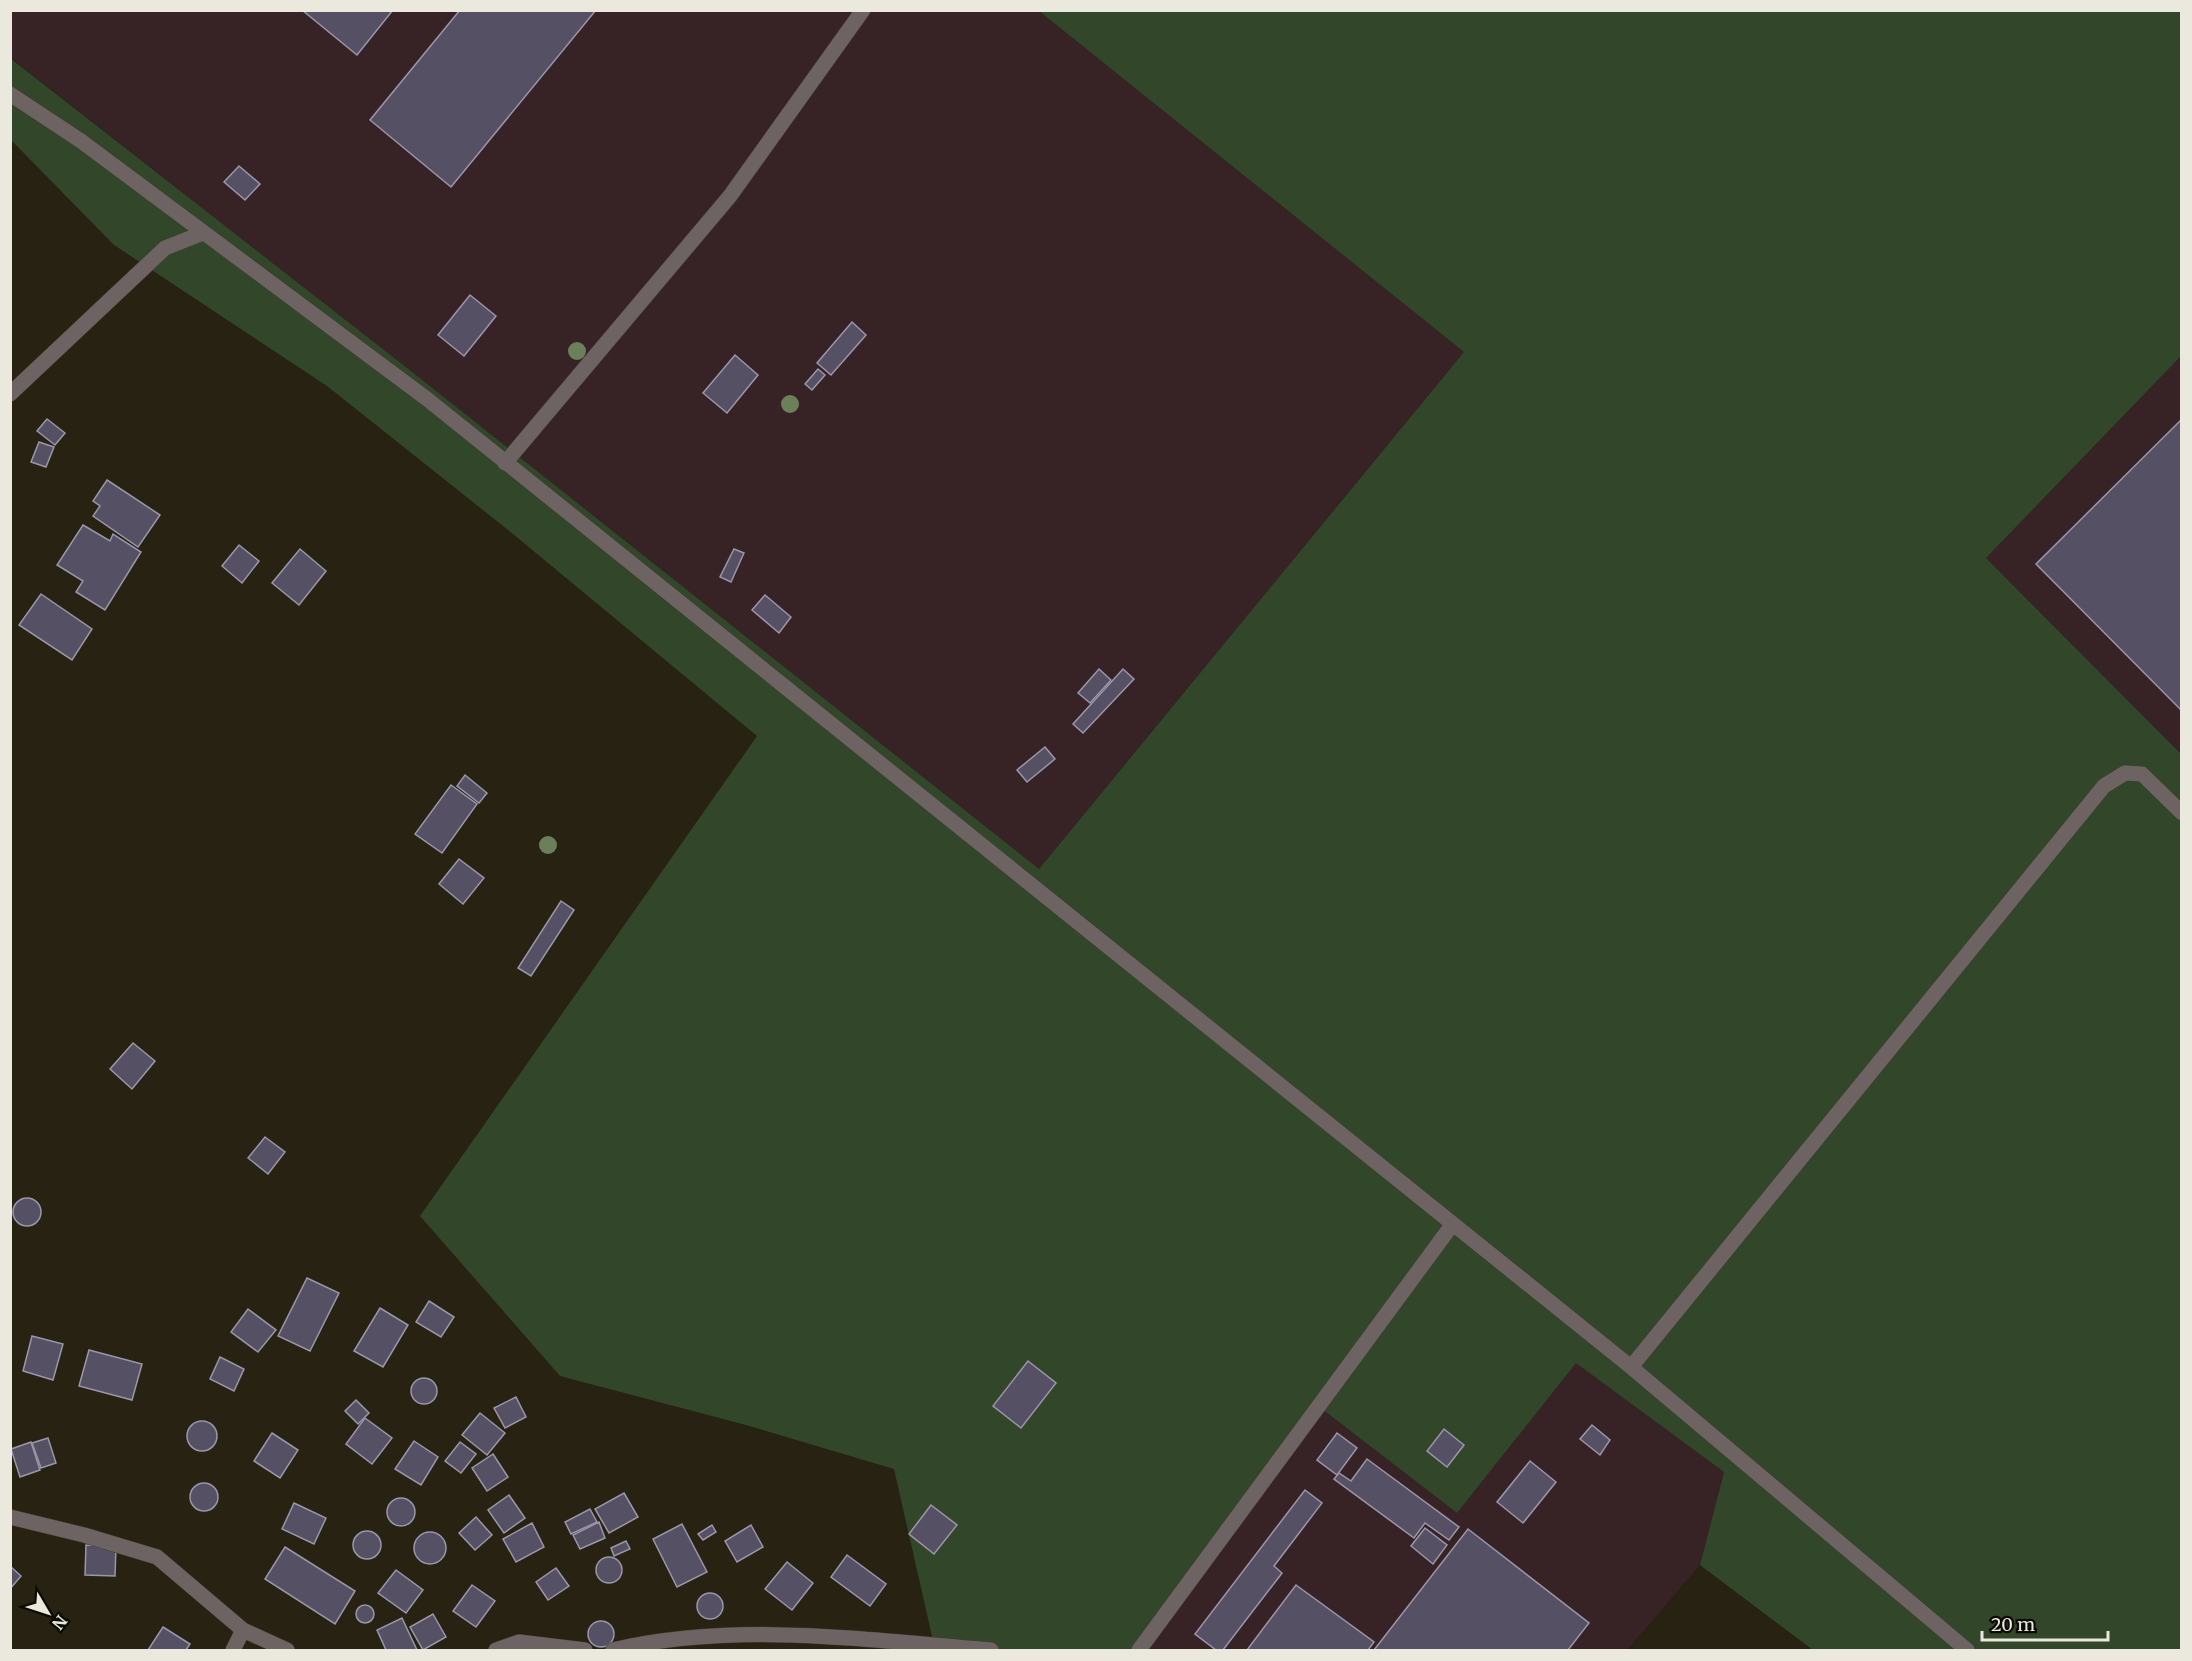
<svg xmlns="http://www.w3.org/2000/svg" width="2192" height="1661" viewBox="0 0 2192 1661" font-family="Merriweather,serif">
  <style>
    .industrial { fill: #372325 }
    .green { fill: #32462a }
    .building { fill: #555063; stroke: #9b96aa; stroke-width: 1.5 }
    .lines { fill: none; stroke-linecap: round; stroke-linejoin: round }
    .lane-casing { stroke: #423e2e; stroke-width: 16 }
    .street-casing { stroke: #423e2e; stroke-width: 16 }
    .lane { stroke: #6e6363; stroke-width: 15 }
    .street { stroke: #6e6363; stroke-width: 15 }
    .tree { fill: #6c7f5b }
  </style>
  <rect width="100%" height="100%" fill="#272211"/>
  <g class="industrial">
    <polygon points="10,11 1039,11 1464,352 1039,869 411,371 11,58"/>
    <polygon points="2181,356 2181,754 1986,558"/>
    <polygon points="1576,1362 1724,1472 1700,1565 1627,1650 1144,1650 1322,1409 1457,1513"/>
  </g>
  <polygon class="green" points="1039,11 2181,11 2181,356 1986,558 2181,754 2181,1650 1813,1650 1700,1565 1724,1472 1576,1363 1457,1513 1322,1409 1144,1650 933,1650 934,1645 894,1469 746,1425 560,1376 420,1216 757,736 513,534 327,386 114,245 11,140 10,58 411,371 1039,869 1464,352"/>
  <g class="building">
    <polygon points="302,10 393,10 357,55"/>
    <polygon points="460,10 596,10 451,187 370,120"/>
    <polygon points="239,166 260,184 245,200 224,182"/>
    <polygon points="470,295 496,316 464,356 438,335"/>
    <polygon points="852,322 866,335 831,375 817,363"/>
    <polygon points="735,355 758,375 727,413 703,393"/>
    <polygon points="818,369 825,375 812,390 805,384"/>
    <polygon points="47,419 65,433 55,445 37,431"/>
    <polygon points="2182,419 2182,711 2036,564"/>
    <polygon points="39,442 54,447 46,467 31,462"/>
    <polygon points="107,480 160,515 138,547 93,516 100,506 93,501"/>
    <polygon points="83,525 110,541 113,534 141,552 105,610 76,592 83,581 57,565"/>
    <polygon points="239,545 259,561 242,583 222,566"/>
    <polygon points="300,549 326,571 299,605 272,583"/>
    <polygon points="734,549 744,553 731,582 720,577"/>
    <polygon points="41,594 92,629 72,660 19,625"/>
    <polygon points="765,595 791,617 779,633 752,610"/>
    <polygon points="1099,669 1111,680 1090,703 1078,693"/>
    <polygon points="1123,669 1134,679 1083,733 1073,724"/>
    <polygon points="1045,747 1055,759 1027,782 1017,770"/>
    <polygon points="465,775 487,793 479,803 457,786"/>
    <polygon points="451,785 477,804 442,853 415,834"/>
    <polygon points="459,859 484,878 463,904 439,884"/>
    <polygon points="561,901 574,910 531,976 518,968"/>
    <polygon points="133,1043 155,1061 132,1089 110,1069"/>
    <polygon points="265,1137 285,1152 268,1174 248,1158"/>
    <circle cx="27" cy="1212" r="14"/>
    <polygon points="307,1278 339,1293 310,1351 278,1336"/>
    <polygon points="429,1301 454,1317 441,1337 416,1322"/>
    <polygon points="380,1308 408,1325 383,1367 354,1351"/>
    <polygon points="248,1309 276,1330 258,1352 231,1332"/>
    <polygon points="32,1336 63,1344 53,1380 23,1371"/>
    <polygon points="89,1350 142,1364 132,1400 79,1386"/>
    <polygon points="220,1357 244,1369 234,1391 210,1379"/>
    <polygon points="1028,1361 1056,1383 1021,1428 993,1406"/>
    <circle cx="424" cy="1391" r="13"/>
    <polygon points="516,1397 526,1417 505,1428 494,1408"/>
    <polygon points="356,1400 369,1413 358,1424 345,1411"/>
    <polygon points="480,1413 505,1433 487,1455 462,1435"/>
    <polygon points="365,1418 392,1438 372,1464 346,1444"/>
    <circle cx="202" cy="1436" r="15"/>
    <polygon points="1592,1425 1610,1440 1600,1455 1580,1439"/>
    <polygon points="1444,1429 1464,1445 1447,1467 1427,1451"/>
    <polygon points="272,1433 298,1450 280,1478 254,1461"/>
    <polygon points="1337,1433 1357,1448 1337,1475 1317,1460"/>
    <polygon points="48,1438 56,1463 41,1468 32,1443"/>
    <polygon points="414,1441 438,1457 421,1485 395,1469"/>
    <polygon points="31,1442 40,1470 20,1477 11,1449"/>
    <polygon points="460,1442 476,1454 461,1473 445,1461"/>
    <polygon points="493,1454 508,1477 487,1491 472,1468"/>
    <polygon points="1367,1459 1459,1527 1449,1540 1425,1523 1414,1538 1334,1479 1339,1473 1351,1481"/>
    <polygon points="1530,1461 1556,1482 1523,1523 1497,1502"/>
    <circle cx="204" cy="1497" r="14"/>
    <polygon points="1305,1490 1322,1503 1274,1566 1282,1573 1223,1650 1216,1650 1195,1634"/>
    <polygon points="624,1493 638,1517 609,1533 595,1509"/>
    <polygon points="509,1495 525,1518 504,1533 488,1510"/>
    <circle cx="401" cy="1512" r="14"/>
    <polygon points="294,1503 326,1518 314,1544 282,1529"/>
    <polygon points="931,1505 957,1525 934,1554 909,1534"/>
    <polygon points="590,1509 597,1522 571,1534 565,1522"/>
    <polygon points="476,1517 492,1535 475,1550 459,1533"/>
    <polygon points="599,1522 605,1538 580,1549 573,1535"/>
    <polygon points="532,1523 544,1547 516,1562 503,1539"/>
    <polygon points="682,1524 707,1572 677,1587 653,1539"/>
    <polygon points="712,1525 716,1532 703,1540 698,1534"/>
    <polygon points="751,1525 763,1547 737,1562 725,1541"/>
    <polygon points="1425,1528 1447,1545 1433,1564 1411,1546"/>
    <polygon points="1468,1529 1589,1623 1568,1650 1374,1650"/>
    <circle cx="367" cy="1545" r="14"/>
    <circle cx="430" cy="1548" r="16"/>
    <polygon points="626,1541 630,1549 614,1556 611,1548"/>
    <polygon points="86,1545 116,1546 115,1576 85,1575"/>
    <polygon points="285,1547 355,1591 335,1624 265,1579"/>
    <polygon points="847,1555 886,1584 870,1606 831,1577"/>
    <circle cx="609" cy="1570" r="13"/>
    <polygon points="787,1562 813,1583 792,1610 765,1589"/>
    <polygon points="10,1566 21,1576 10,1589"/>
    <polygon points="556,1568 569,1586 548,1600 536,1582"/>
    <polygon points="396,1570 423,1590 406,1613 378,1593"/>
    <polygon points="472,1585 495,1601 476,1627 453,1611"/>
    <polygon points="1296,1585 1374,1642 1368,1650 1247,1650"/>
    <circle cx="710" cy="1606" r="13"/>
    <circle cx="365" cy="1614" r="9"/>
    <polygon points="433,1614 446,1637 423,1650 410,1627"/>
    <polygon points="402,1618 417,1650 386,1650 377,1630"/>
    <circle cx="601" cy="1634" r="13"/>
    <polygon points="163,1627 190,1644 186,1650 148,1650"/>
  </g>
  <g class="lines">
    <g class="lane-casing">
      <g id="lane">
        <polyline points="10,94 81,141 427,399 1631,1367 1967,1650"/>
        <polyline points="1631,1367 2104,786 2125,773 2142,774 2182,813"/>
      </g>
    </g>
    <g class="street-casing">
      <g id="street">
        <polyline points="10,394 165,248 203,233"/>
        <polyline points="505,463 730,196 863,10"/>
        <polyline points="10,1517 84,1535 157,1557 243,1630 287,1650"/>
        <polyline points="233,1650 243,1630"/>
        <polyline points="496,1650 519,1642 585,1650"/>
        <path d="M613,1650C736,1621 866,1640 991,1650"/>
        <polyline points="1139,1650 1452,1225"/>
      </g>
    </g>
    <use href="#lane" class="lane"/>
    <use href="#street" class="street"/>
  </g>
  <g class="tree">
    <circle cx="577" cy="351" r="9"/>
    <circle cx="790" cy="404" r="9"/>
    <circle cx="548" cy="845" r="9"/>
  </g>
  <rect width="2192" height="1661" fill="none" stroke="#ebe8dd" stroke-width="24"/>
  <g transform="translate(48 1613) rotate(129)" stroke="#0d0b05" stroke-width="4.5" paint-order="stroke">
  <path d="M0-4.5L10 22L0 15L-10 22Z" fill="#ebe8dd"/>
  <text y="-9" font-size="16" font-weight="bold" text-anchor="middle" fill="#ebe8dd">N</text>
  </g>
  <path d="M1982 1631v9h126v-9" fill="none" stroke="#ebe8dd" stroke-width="3"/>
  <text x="1991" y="1631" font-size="18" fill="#ebe8dd" stroke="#0d0b05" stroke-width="4.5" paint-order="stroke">20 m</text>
</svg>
